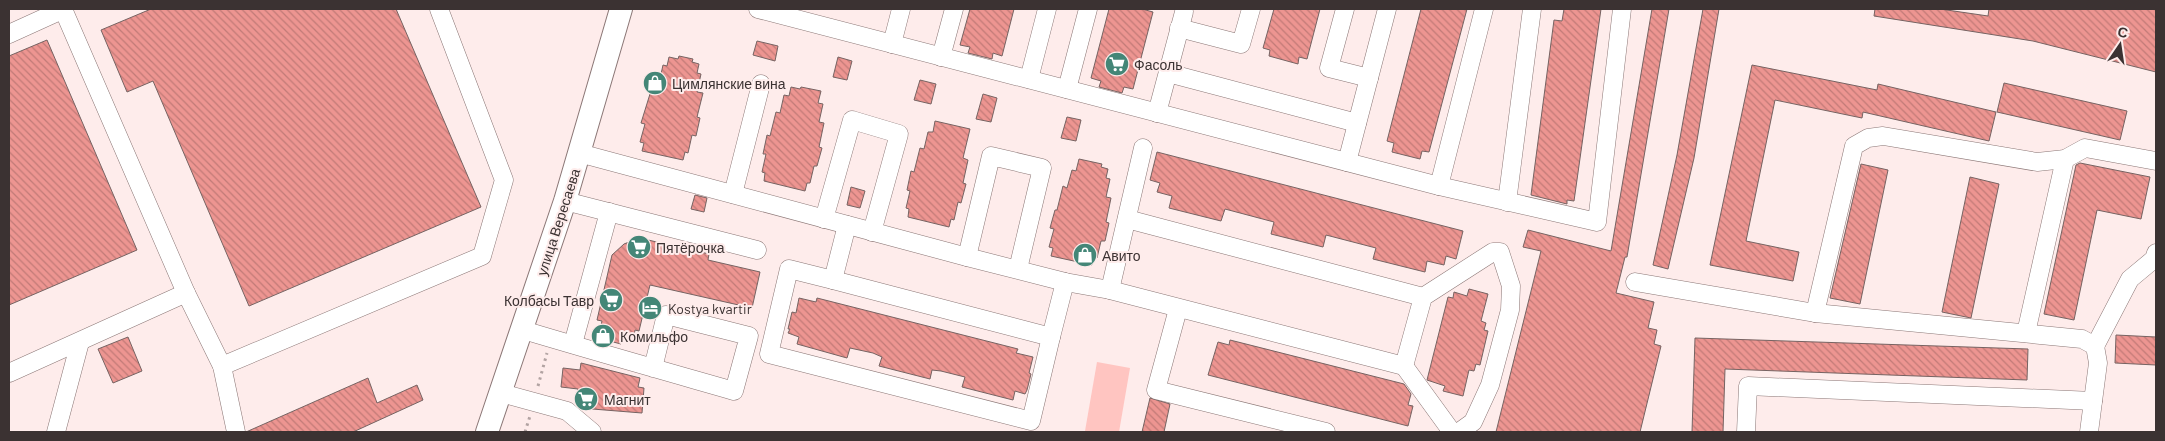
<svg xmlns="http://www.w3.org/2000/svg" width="2165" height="441" viewBox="0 0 2165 441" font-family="Barlow,sans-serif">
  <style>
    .green { fill: #ffc5c1 }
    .building { fill: url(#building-back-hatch); stroke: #766362 }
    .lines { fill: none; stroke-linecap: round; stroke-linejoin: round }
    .minor-casing { stroke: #8b7776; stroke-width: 19 }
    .major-casing { stroke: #8b7776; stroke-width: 24 }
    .path { stroke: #b2a3a2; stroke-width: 3; stroke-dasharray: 2.5 4; stroke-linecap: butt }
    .minor { stroke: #fff; stroke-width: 18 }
    .major { stroke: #fff; stroke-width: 22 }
    .labels { text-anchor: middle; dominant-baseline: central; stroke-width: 4; stroke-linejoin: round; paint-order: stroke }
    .poi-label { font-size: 14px; fill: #3b3232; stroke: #feeceb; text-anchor: start }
    .street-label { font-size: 14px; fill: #3b3232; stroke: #feeceb }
  </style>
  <defs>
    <pattern id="building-back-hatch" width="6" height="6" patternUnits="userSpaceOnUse" patternTransform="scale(1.25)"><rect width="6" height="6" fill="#ed9591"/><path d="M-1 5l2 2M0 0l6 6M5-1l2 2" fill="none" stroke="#c17a77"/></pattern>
  </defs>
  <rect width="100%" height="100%" fill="#feeceb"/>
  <polygon class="green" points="1097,362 1130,368 1119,432 1085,431"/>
  <g class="building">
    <polygon points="151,9 396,9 481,207 249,306 153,81 127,92 101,30"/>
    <polygon points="970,9 1014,9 1002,56 993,53 992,59 968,53 970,47 960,45"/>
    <polygon points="1109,9 1142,9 1153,12 1133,89 1124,87 1122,93 1099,87 1101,81 1091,78"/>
    <polygon points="1274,9 1320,9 1307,59 1299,57 1298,64 1269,56 1270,50 1263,48"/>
    <polygon points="1421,9 1467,9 1429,152 1422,151 1420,159 1392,152 1394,143 1387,141"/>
    <polygon points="1564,9 1601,9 1574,201 1567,200 1567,204 1531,195 1554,20 1562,21"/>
    <polygon points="1652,9 1669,9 1627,257 1625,257 1616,293 1654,302 1648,328 1657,330 1654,344 1661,346 1640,432 1496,432 1541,251 1523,247 1528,230 1611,251"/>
    <polygon points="1703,9 1719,9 1694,158 1668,269 1653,265 1677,155"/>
    <polygon points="1875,9 1940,9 1988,16 1989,9 2156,9 2156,72 2033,41 1874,16"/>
    <polygon points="47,40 137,250 9,305 9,56"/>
    <polygon points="757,41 778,46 775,61 753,55"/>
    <polygon points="679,56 693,59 692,62 699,64 697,73 701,74 697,92 703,93 697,117 700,118 696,136 692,135 688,153 685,152 683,160 642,151 644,143 640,142 645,124 641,123 654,81 659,83 663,65 667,66 669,57 678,59"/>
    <polygon points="838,57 852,61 847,80 833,77"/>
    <polygon points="1752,65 1877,90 1878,84 1996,112 1989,141 1863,112 1862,118 1775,100 1746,241 1799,252 1793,281 1710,265"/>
    <polygon points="920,80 936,84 931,104 914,100"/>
    <polygon points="2004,83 2127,111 2120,140 1997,112"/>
    <polygon points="791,87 800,89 801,87 821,91 818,103 823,104 819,122 824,123 819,147 822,148 817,166 814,166 810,183 807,183 805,191 764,181 765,173 762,172 766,154 763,154 767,135 770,136 776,112 780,113 784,95 789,96"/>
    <polygon points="983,94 997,98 991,122 976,119"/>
    <polygon points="1067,117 1081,120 1076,141 1061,138"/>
    <polygon points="935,121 970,129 963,158 968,160 963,183 966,184 961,203 958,202 954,220 951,219 949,227 908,217 909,209 906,208 910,191 907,190 911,171 914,172 920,148 924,149 928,132 933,132"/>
    <polygon points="1157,152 1463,231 1456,259 1446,256 1444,265 1427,261 1425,272 1373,259 1376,248 1326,235 1323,247 1271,234 1274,222 1225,209 1221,221 1169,208 1172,196 1157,192 1160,183 1150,180"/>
    <polygon points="1079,159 1102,164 1101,167 1108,169 1106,178 1110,179 1106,197 1111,198 1106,222 1109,223 1105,241 1101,241 1097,258 1094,257 1092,265 1051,256 1053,248 1049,247 1054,229 1050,228 1055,210 1057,210 1063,186 1067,188 1072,170 1076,171"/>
    <polygon points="2080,163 2150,177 2141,219 2097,210 2074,320 2044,314 2076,165"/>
    <polygon points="1861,164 1888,170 1860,304 1830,298"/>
    <polygon points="1970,177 1999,184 1971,318 1942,312"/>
    <polygon points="851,187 865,191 860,208 847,205"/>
    <polygon points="695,195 707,198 704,212 691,209"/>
    <polygon points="635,237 709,254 708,260 760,272 752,308 650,285 639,331 635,330 633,341 622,339 621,344 598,338 602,321 597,320 612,255 624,244 634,240"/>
    <polygon points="1469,289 1488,294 1481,321 1486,323 1484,330 1488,331 1480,365 1476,364 1474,371 1469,370 1463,396 1443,391 1445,386 1427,380 1448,297 1453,298 1454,292 1467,296"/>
    <polygon points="799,298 816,302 817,298 1018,349 1016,353 1033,357 1029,373 1031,374 1027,390 1025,394 1015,391 1013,400 962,387 965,377 941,371 932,370 930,379 879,366 882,357 873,353 850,348 847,358 797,344 799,337 788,333 790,329 788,329 792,312 796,313"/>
    <polygon points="2116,335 2156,337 2156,365 2115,363"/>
    <polygon points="128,337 142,371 113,383 98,349"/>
    <polygon points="1695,338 2028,349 2027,380 1725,369 1723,432 1692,432"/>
    <polygon points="1230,340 1404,384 1411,394 1408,405 1413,406 1408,426 1208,375 1218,342 1229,345"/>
    <polygon points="581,363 640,378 638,387 644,388 642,413 580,408 576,405 578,389 561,387 563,368 580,370"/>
    <polygon points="368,378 377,403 417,385 423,400 353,432 246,432"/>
    <polygon points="1150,398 1170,404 1164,432 1142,432"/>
  </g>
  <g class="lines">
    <g class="minor-casing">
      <g id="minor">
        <polyline points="63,9 186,293 222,366 236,432"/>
        <polyline points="758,9 1439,186 1597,222 1622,9"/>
        <polyline points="1345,9 1329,68 1369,78"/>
        <polyline points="1179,28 1241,44 1251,9"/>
        <polyline points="9,34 64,9"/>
        <polyline points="892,44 901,9"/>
        <polyline points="941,57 954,9"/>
        <polyline points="1168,73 1357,123"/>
        <polyline points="1029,79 1047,9"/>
        <polyline points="1067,89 1088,9"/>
        <polyline points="1157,113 1184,12"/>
        <polyline points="1143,148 1110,290 1404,366 1452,432"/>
        <polyline points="579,153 967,257 1065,282 1110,290"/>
        <polyline points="1347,162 1387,9"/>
        <polyline points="1439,186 1484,9"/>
        <polyline points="733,194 761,84"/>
        <polyline points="565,201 757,250"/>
        <polyline points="1507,202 1532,9"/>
        <polyline points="824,219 852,120 899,134 872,232"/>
        <polyline points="1127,219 1423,297"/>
        <polyline points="847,225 833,280 1051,337 1065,282"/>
        <polyline points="967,257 991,156 1042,168 1018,269"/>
        <polyline points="833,280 789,269 769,354 1031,421 1051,337"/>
        <polyline points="1635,282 1815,313 2082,339 2095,346 2098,363 2089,432"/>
        <polyline points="1178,309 1156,390 1326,432"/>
        <polyline points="1815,313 1854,146 1868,138 1883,136 2037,162 2065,159 2085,148 2156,161"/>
        <path d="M523,330C593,351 664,371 734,391L749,336L666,315L653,368"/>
        <polyline points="2026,333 2065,159"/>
        <polyline points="573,344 609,212"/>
        <polyline points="2095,346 2130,279 2154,259 2156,253"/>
        <polyline points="222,366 482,256 504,180 439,9"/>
        <polyline points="1404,366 1423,297 1493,252 1500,252 1511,286 1510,310 1490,385 1473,422 1459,432"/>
        <polyline points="9,373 186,293"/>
        <polyline points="501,393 567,411 592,432"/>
        <polyline points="56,432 80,342"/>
        <polyline points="1746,432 1748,386 2093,401"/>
      </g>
    </g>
    <g class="major-casing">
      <polyline id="major" points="487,432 565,201 621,9"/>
    </g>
    <g class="path">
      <polyline points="538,386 547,353"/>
      <polyline points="525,432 530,416"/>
    </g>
    <use href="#minor" class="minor"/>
    <use href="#major" class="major"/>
  </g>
  <defs>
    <g id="supermarket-disc" transform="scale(1.25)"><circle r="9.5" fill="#448677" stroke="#feeceb"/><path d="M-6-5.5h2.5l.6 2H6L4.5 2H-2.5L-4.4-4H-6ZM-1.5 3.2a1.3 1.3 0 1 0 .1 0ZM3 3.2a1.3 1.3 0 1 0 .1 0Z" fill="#fff"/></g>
    <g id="shop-disc" transform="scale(1.25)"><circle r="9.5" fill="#448677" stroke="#feeceb"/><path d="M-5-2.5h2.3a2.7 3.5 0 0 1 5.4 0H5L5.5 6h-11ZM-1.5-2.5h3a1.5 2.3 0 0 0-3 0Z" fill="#fff"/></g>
    <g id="hotel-disc" transform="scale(1.25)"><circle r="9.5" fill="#448677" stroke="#feeceb"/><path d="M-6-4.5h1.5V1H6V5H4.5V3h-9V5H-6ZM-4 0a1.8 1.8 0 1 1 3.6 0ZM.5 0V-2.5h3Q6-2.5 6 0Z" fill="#fff"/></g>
  </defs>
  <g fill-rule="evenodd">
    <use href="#supermarket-disc" x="1117" y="64"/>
    <use href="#shop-disc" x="655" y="83"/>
    <use href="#supermarket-disc" x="639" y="247"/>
    <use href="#shop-disc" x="1085" y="255"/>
    <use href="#supermarket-disc" x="611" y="300"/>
    <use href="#hotel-disc" x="650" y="308"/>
    <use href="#shop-disc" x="603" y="336"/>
    <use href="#supermarket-disc" x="586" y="399"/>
  </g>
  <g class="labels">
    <g class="poi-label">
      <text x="1134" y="64">Фасоль</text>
      <text x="672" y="83">Цимлянские вина</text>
      <text x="656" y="247">Пятёрочка</text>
      <text x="1102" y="255">Авито</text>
      <text x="594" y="300" text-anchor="end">Колбасы Тавр</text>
      <text x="668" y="308">Kostya kvartir</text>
      <text x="620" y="336">Комильфо</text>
      <text x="604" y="399">Магнит</text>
    </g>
    <g class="street-label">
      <text transform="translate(558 222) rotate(-72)">улица Вересаева</text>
    </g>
  </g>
  <rect width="2165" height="441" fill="none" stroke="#3b3232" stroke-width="20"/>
  <g transform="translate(2120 45) rotate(13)" stroke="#feeceb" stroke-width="4" paint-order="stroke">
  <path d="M0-4L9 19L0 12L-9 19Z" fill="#3b3232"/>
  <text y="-8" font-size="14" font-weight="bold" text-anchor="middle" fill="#3b3232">С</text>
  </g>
</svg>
